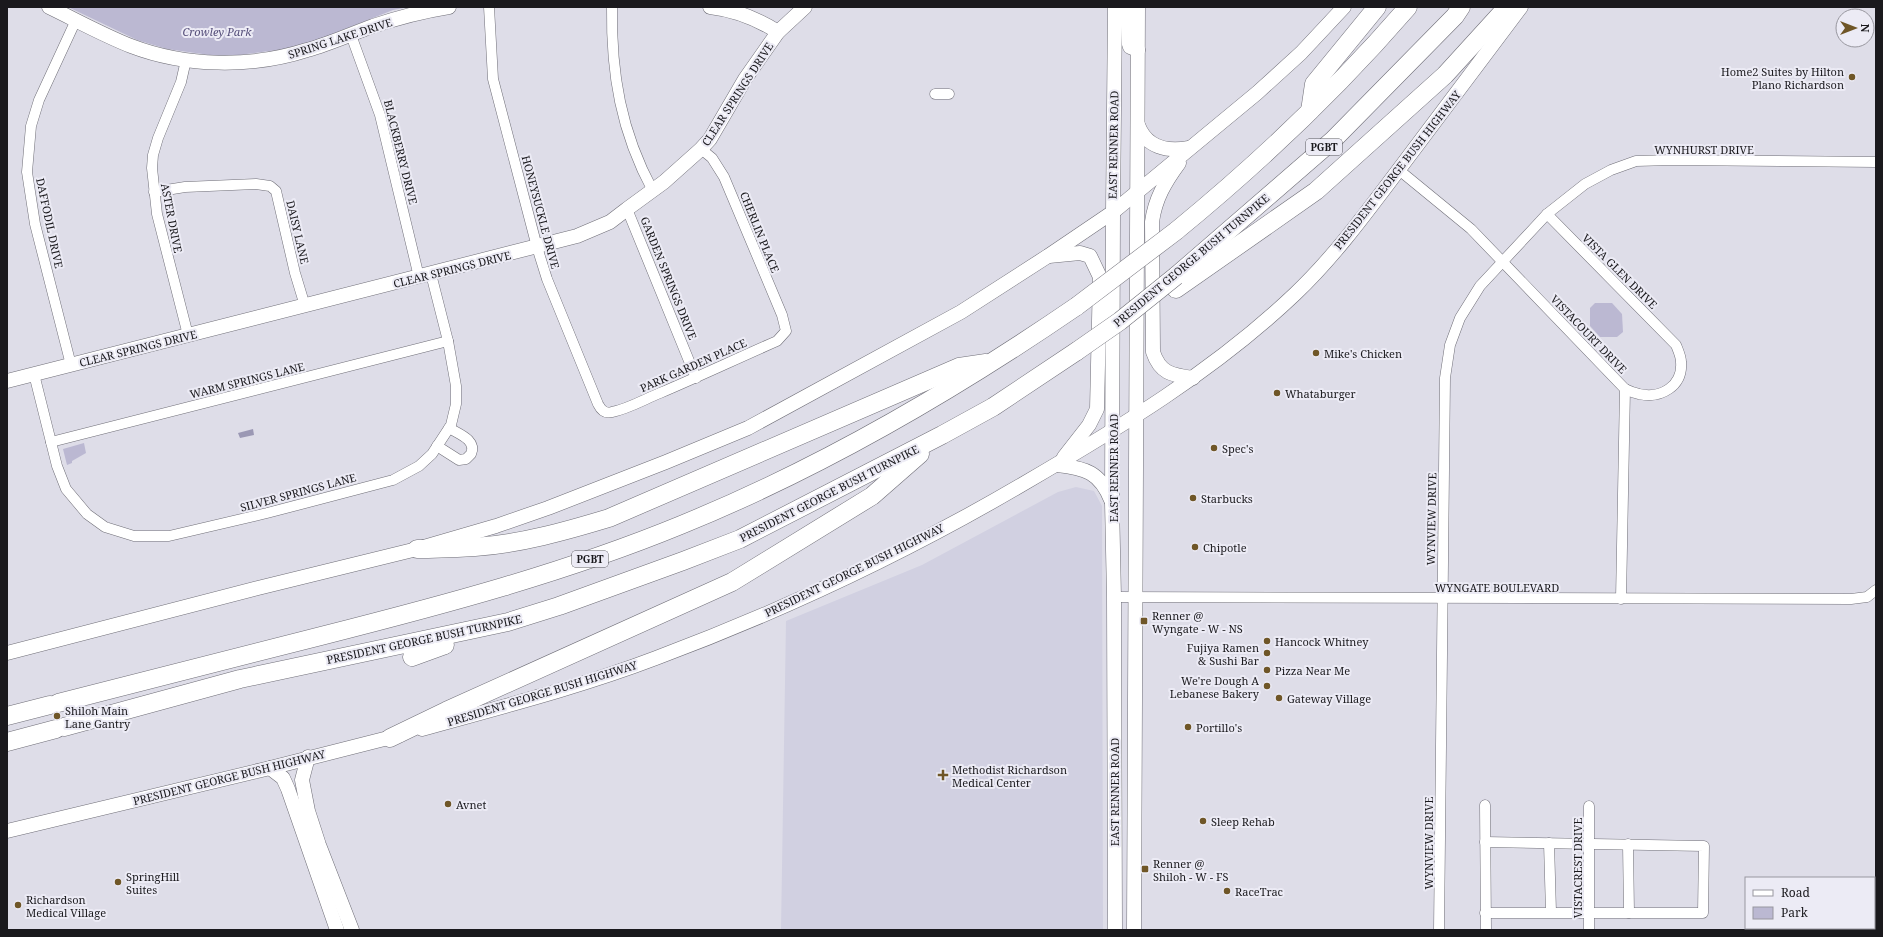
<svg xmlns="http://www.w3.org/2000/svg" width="1883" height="937" viewBox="0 0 1883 937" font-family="'Noto Serif',serif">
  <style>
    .built { fill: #d1d0e1 }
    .green { fill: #bbb8d2 }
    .water { fill: #9b98b4 }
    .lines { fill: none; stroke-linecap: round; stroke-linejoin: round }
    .street-casing { stroke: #6f6e77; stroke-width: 11 }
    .secondary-casing { stroke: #6f6e77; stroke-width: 15 }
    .highway-casing { stroke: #6f6e77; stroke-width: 19 }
    .street { stroke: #fff; stroke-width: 10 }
    .secondary { stroke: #fff; stroke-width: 14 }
    .highway { stroke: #fff; stroke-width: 18 }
    .highway-bridge-casing { stroke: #6f6e77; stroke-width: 19; stroke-linecap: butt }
    .highway-bridge { stroke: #fff; stroke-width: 18 }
    .poi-dot { fill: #6f5627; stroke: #ecebf5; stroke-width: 1.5 }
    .labels { text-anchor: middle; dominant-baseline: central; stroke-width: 4; stroke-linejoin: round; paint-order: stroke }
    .shield { fill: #ecebf5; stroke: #59585e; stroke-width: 1 }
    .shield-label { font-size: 10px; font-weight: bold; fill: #1a191d }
    .park-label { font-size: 11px; font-style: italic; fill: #544d79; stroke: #ecebf5 }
    .street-label { font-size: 11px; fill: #1a191d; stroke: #ecebf5 }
    .poi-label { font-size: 11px; fill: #1a191d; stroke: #ecebf5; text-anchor: start }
  </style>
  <rect width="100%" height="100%" fill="#dedde8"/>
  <polygon class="built" points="1076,487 1094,491 1102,506 1103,930 781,930 786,621 922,565 1058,492"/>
  <g class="green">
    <polygon points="68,7 408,7 393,10 300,47 224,57 167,49 137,40"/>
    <polygon points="1595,303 1612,303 1622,314 1623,332 1617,337 1600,337 1590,326 1590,308"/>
    <polygon points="84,443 86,453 72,461 72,463 67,465 63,449"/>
  </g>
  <polygon class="water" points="253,429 254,435 240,438 238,433"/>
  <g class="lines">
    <g class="street-casing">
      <g id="street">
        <path d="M489,7L493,79L537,247L547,279L598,404C601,410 605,414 612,412C628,409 645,399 660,393C700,376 738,358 777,341L786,331L782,315L724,177L712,158L701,149"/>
        <path d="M612,7C611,74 621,132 653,191"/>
        <polyline points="351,35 380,115 419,277"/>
        <polyline points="186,60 181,82 158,138 153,155 152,168 157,214 188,335"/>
        <polyline points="935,94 949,94"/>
        <polyline points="1399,170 1471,229 1625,389 1621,599"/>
        <polyline points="154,192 185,187 256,184 270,186 276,191 295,273 305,306"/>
        <polyline points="627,209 696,378"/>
        <path d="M1547,214L1676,345C1678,350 1681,356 1681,362C1683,386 1661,399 1639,394C1634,393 1629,391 1625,389"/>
        <polyline points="71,365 35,224 27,172 31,126 39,100 76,20"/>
        <polyline points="34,374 57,466 66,489 87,514 105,527 134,536 169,536 267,513 393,480 419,466 432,454 451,425 456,404 456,386 448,341 431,274"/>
        <polyline points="51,442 448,341"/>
        <path d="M437,446L459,460L466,459L471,454C477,440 459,434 449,428"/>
        <polyline points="1114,597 1851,599 1867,597 1876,590"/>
        <polyline points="1485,805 1486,930"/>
        <polyline points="1589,806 1589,930"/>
        <polyline points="1485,842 1704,846 1703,913 1485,913"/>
        <polyline points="1549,843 1551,912"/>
        <polyline points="1628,844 1629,913"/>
        <polyline points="1439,930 1445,378 1450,345 1460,318 1480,286 1547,214 1585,184 1611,170 1636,161 1671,160 1876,162"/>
      </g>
    </g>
    <g class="secondary-casing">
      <g id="secondary">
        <path d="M49,7C76,20 103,35 131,46C186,67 251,68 307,50C329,44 351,34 373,26C397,18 424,11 449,7"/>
        <path d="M710,7C736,10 756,18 778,32"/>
        <polyline points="1127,7 1129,44 1130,47 1138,50"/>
        <path d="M1138,125C1146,147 1167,152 1189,148"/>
        <path d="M1179,163C1165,182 1155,199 1152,222L1153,352C1160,373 1171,375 1193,378"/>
        <polyline points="1049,256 1080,253 1090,256 1100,277 1097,409 1089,425 1064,457"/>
        <polyline points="7,381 577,236 610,222 627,209 664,182 701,149 710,139 745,79 778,32 805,7"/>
        <path d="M1057,465C1085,468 1100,472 1111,500"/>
        <polyline points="7,653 258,588 417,549 496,526 548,508 666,462 748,428 961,312 1048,256 1113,212 1257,93 1301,53 1344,7"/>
        <path d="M422,729C501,707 580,687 656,658C782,611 907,552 1023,484C1119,428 1214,371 1295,294C1336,255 1369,209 1403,164C1442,112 1482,59 1521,7"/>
        <polyline points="308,757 302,780 308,811 319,845 352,930"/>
        <polyline points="270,768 283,778 288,789 337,930"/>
        <polyline points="7,831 270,768 400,735"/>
        <polyline points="1115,930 1114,597 1112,502 1113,212 1115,7"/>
        <polyline points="1134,930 1138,7"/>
      </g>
    </g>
    <g class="highway-casing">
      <g id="highway">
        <polyline points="1310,111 1314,84 1377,7"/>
        <path d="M1176,231C1259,163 1338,88 1408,7"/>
        <polyline points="1176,276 1333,140 1455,16 1461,7"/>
        <polyline points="1176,289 1316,191 1445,75 1507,7"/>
        <path d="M417,549C436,549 456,548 475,547C520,544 566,531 609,518L959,367L986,363"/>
        <polyline points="412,657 445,645"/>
        <path d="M58,703C146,681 234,659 321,636C443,605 564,573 681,525C821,468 953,391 1077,306"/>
        <polyline points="7,716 50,705"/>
        <polyline points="64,727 240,679 508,622 559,606 683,561 740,539 942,435 993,407 1077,351"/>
        <polyline points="390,738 446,711 732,582 872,496 920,454"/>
        <polyline points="7,742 56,729"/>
      </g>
    </g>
    <use href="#street" class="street"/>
    <use href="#secondary" class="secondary"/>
    <use href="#highway" class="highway"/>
    <g class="highway-bridge-casing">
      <g id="highway-bridge">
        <polyline points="1077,306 1176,231"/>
        <polyline points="1077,351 1120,321 1176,276"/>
      </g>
    </g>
    <use href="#highway-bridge" class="highway-bridge"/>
  </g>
  <g class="poi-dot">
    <circle cx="1852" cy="77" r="4"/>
    <circle cx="1316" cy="353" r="4"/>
    <circle cx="1277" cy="393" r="4"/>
    <circle cx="1214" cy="448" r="4"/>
    <circle cx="1193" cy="498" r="4"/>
    <circle cx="1195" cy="547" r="4"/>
    <rect x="1140" y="617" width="8" height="8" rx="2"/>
    <circle cx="1267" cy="641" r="4"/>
    <circle cx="1267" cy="653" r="4"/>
    <circle cx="1267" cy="670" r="4"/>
    <circle cx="1267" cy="686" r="4"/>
    <circle cx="1279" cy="698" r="4"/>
    <circle cx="57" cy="716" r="4"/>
    <circle cx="1188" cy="727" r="4"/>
    <path d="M941 769h4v4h4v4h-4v4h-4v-4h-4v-4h4z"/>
    <circle cx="448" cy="804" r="4"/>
    <circle cx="1203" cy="821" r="4"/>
    <rect x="1141" y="865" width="8" height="8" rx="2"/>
    <circle cx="118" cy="882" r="4"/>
    <circle cx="1227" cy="891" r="4"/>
    <circle cx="18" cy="905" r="4"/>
  </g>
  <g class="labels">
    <g class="shield">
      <rect x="1306" y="139" width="36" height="16" rx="3"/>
      <rect x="572" y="551" width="36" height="16" rx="3"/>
    </g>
    <g class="shield-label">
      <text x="1324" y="147">PGBT</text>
      <text x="590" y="559">PGBT</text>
    </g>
    <g class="park-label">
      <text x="217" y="31">Crowley Park</text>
    </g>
    <g class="street-label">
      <text transform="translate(340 38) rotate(-18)">SPRING LAKE DRIVE</text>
      <text transform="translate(737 94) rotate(-57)">CLEAR SPRINGS DRIVE</text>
      <text transform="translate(1113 145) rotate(-89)">EAST RENNER ROAD</text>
      <text x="1704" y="149">WYNHURST DRIVE</text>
      <text transform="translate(401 152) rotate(76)">BLACKBERRY DRIVE</text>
      <text transform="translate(1397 170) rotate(-52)">PRESIDENT GEORGE BUSH HIGHWAY</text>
      <text transform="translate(541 212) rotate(75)">HONEYSUCKLE DRIVE</text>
      <text transform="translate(172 218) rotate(79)">ASTER DRIVE</text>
      <text transform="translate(50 223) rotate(78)">DAFFODIL DRIVE</text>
      <text transform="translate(298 232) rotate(77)">DAISY LANE</text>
      <text transform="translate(760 232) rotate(68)">CHERLIN PLACE</text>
      <text transform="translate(1191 260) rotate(-40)">PRESIDENT GEORGE BUSH TURNPIKE</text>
      <text transform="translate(452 269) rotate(-14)">CLEAR SPRINGS DRIVE</text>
      <text transform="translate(1620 271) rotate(45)">VISTA GLEN DRIVE</text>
      <text transform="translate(669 278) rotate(68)">GARDEN SPRINGS DRIVE</text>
      <text transform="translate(1589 334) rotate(46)">VISTACOURT DRIVE</text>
      <text transform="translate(138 348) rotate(-14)">CLEAR SPRINGS DRIVE</text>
      <text transform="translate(693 365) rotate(-24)">PARK GARDEN PLACE</text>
      <text transform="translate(247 380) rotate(-14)">WARM SPRINGS LANE</text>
      <text transform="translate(1113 468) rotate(-90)">EAST RENNER ROAD</text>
      <text transform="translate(298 492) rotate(-15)">SILVER SPRINGS LANE</text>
      <text transform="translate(829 493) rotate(-27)">PRESIDENT GEORGE BUSH TURNPIKE</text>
      <text transform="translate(1431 519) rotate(-89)">WYNVIEW DRIVE</text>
      <text transform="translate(854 570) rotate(-26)">PRESIDENT GEORGE BUSH HIGHWAY</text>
      <text x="1497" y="587">WYNGATE BOULEVARD</text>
      <text transform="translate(424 639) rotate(-12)">PRESIDENT GEORGE BUSH TURNPIKE</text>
      <text transform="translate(542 693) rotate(-17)">PRESIDENT GEORGE BUSH HIGHWAY</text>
      <text transform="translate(229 777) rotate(-14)">PRESIDENT GEORGE BUSH HIGHWAY</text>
      <text transform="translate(1114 792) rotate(-90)">EAST RENNER ROAD</text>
      <text transform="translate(1428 843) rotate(-90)">WYNVIEW DRIVE</text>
      <text transform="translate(1577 868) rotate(-90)">VISTACREST DRIVE</text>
    </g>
    <g class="poi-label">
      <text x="1844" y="71" text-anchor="end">Home2 Suites by Hilton<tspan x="1844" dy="13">Plano Richardson</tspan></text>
      <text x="1324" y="353">Mike's Chicken</text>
      <text x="1285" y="393">Whataburger</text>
      <text x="1222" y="448">Spec's</text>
      <text x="1201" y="498">Starbucks</text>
      <text x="1203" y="547">Chipotle</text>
      <text x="1152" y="615">Renner @<tspan x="1152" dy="13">Wyngate - W - NS</tspan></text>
      <text x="1275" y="641">Hancock Whitney</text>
      <text x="1259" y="647" text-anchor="end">Fujiya Ramen<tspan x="1259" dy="13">&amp; Sushi Bar</tspan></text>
      <text x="1275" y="670">Pizza Near Me</text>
      <text x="1259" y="680" text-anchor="end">We're Dough A<tspan x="1259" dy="13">Lebanese Bakery</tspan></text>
      <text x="1287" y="698">Gateway Village</text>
      <text x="65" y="710">Shiloh Main<tspan x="65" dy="13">Lane Gantry</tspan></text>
      <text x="1196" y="727">Portillo's</text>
      <text x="952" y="769">Methodist Richardson<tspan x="952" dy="13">Medical Center</tspan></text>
      <text x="456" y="804">Avnet</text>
      <text x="1211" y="821">Sleep Rehab</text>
      <text x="1153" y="863">Renner @<tspan x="1153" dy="13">Shiloh - W - FS</tspan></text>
      <text x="126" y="876">SpringHill<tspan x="126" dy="13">Suites</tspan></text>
      <text x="1235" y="891">RaceTrac</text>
      <text x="26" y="899">Richardson<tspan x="26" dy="13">Medical Village</tspan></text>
    </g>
  </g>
  <rect width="1883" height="937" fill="none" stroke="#1a191d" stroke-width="16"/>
  <rect x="1745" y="877" width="130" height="52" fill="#ecebf5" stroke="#98979f"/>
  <rect x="1753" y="890" width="20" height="6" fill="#ffffff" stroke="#98979f"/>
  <text x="1781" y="897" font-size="12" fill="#1a191d">Road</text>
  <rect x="1753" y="907" width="20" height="12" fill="#bbb8d2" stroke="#98979f"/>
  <text x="1781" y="917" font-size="12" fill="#1a191d">Park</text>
  <g transform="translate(1855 28) rotate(90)"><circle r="19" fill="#ecebf5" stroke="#98979f"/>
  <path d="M0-3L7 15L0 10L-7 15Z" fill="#6f5627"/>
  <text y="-6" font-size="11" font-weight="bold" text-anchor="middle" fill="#1a191d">N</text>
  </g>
</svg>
